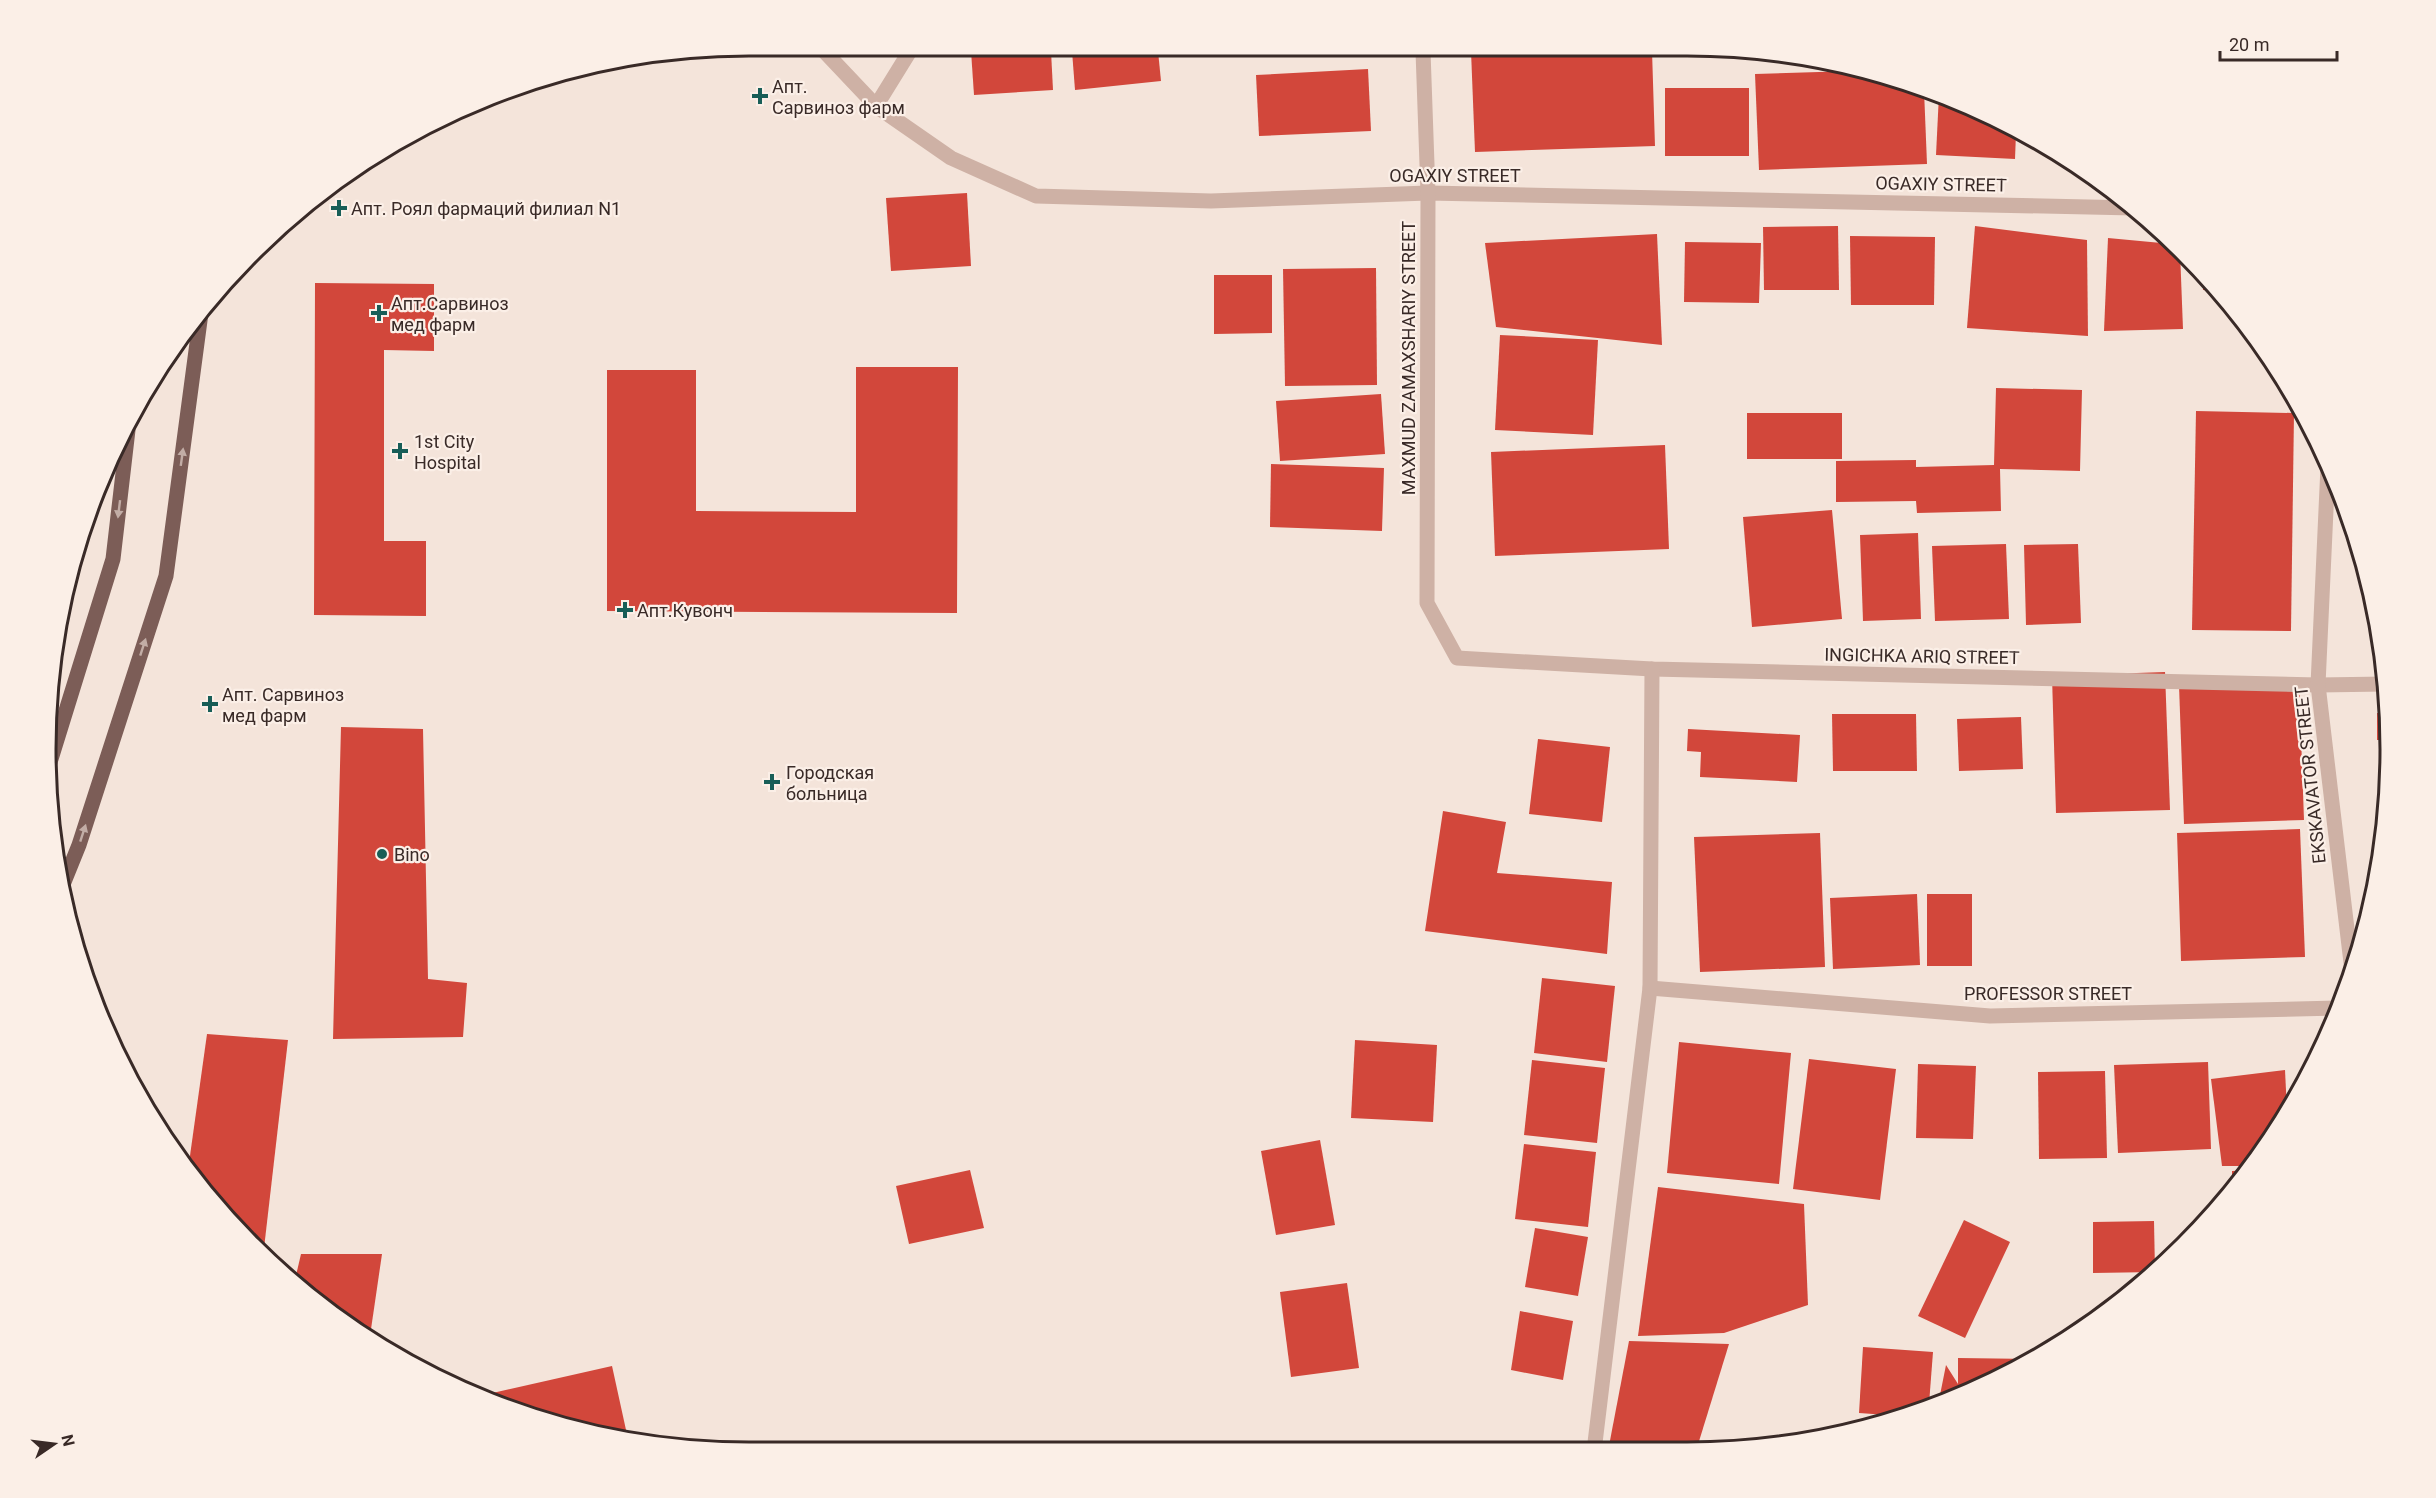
<svg xmlns="http://www.w3.org/2000/svg" width="2436" height="1498" viewBox="0 0 2436 1498" font-family="Roboto,sans-serif">
  <style>
    .building { fill: #d2473b }
    .lines { fill: none; stroke-linecap: round; stroke-linejoin: round }
    .minor { stroke: #ceb1a5; stroke-width: 15 }
    .major { stroke: #7c5d57; stroke-width: 15 }
    .oneway { fill: #c2ada6 }
    .poi-dot { fill: #185e57; stroke: #fbefe7; stroke-width: 2 }
    .labels { text-anchor: middle; dominant-baseline: central; stroke-width: 4.5; stroke-linejoin: round; paint-order: stroke }
    .poi-label { font-size: 18px; fill: #392a27; stroke: #fbefe7; text-anchor: start }
    .street-label { font-size: 18px; fill: #392a27; stroke: #fbefe7 }
    .rim { fill: none; stroke: #392a27; stroke-width: 3 }
  </style>
  <rect width="100%" height="100%" fill="#f4e4da"/>
  <g class="building">
    <polygon points="971,51 1051,51 1053,90 974,95"/>
    <polygon points="1072,51 1158,51 1161,81 1075,90"/>
    <polygon points="1471,51 1652,51 1655,146 1475,152"/>
    <polygon points="1368,69 1371,131 1259,136 1256,75"/>
    <polygon points="1852,71 1924,90 1927,164 1759,170 1755,74"/>
    <rect x="1665" y="88" width="84" height="68"/>
    <polygon points="1939,94 1956,98 2016,133 2015,159 1936,155"/>
    <polygon points="967,193 971,266 891,271 886,198"/>
    <polygon points="1838,226 1839,290 1764,290 1763,227"/>
    <polygon points="1975,226 2087,240 2088,336 1967,328"/>
    <polygon points="1657,234 1662,345 1496,327 1485,243"/>
    <polygon points="1850,236 1935,237 1934,305 1851,305"/>
    <polygon points="2108,238 2172,244 2180,251 2183,329 2104,331"/>
    <polygon points="1685,242 1761,243 1759,303 1684,302"/>
    <polygon points="1376,268 1377,385 1285,386 1283,269"/>
    <polygon points="2203,273 2216,285 2220,291 2203,290"/>
    <polygon points="1214,275 1272,275 1272,333 1214,334"/>
    <polygon points="315,283 434,284 434,351 384,350 384,541 426,541 426,616 314,615"/>
    <polygon points="1500,335 1598,340 1593,435 1495,430"/>
    <polygon points="856,367 958,367 957,613 607,611 607,370 696,370 696,511 856,512"/>
    <polygon points="1996,388 2082,390 2080,471 2000,469 2001,511 1917,513 1916,501 1836,502 1836,461 1916,460 1916,467 1994,465"/>
    <polygon points="1381,394 1385,454 1280,461 1276,401"/>
    <polygon points="2196,411 2294,413 2291,631 2192,630"/>
    <rect x="1747" y="413" width="95" height="46"/>
    <polygon points="1665,445 1669,549 1495,556 1491,452"/>
    <polygon points="1271,464 1384,468 1382,531 1270,527"/>
    <polygon points="1832,510 1842,619 1752,627 1743,517"/>
    <polygon points="1918,533 1921,619 1863,621 1860,535"/>
    <polygon points="2006,544 2009,619 1935,621 1932,546"/>
    <polygon points="2078,544 2081,623 2026,625 2024,545"/>
    <polygon points="2165,672 2170,810 2056,813 2052,676"/>
    <polygon points="2299,680 2304,820 2184,824 2179,685"/>
    <polygon points="2377,713 2387,713 2388,740 2377,740"/>
    <polygon points="1832,714 1916,714 1917,771 1833,771"/>
    <polygon points="2021,717 2023,769 1959,771 1957,719"/>
    <polygon points="341,727 423,729 428,979 467,983 463,1037 333,1039"/>
    <polygon points="1688,729 1800,735 1797,782 1700,777 1701,752 1687,751"/>
    <polygon points="1538,739 1610,747 1602,822 1529,814"/>
    <polygon points="1443,811 1506,822 1497,873 1612,882 1607,954 1425,931"/>
    <polygon points="2300,829 2305,957 2181,961 2177,833"/>
    <polygon points="1820,833 1825,967 1700,972 1694,837"/>
    <polygon points="1917,894 1920,965 1833,969 1830,898"/>
    <rect x="1927" y="894" width="45" height="72"/>
    <polygon points="1542,978 1615,986 1607,1062 1534,1053"/>
    <polygon points="207,1034 288,1040 263,1257 251,1247 188,1170"/>
    <polygon points="1355,1040 1437,1045 1433,1122 1351,1118"/>
    <polygon points="1679,1042 1791,1053 1779,1184 1667,1173"/>
    <polygon points="1809,1059 1896,1069 1880,1200 1793,1189"/>
    <polygon points="1532,1060 1605,1068 1597,1143 1524,1135"/>
    <polygon points="2208,1062 2211,1149 2118,1153 2114,1065"/>
    <polygon points="1918,1064 1976,1066 1973,1139 1916,1138"/>
    <polygon points="2285,1070 2287,1111 2253,1166 2222,1166 2211,1079"/>
    <polygon points="2105,1071 2107,1158 2039,1159 2038,1072"/>
    <polygon points="1320,1140 1335,1225 1276,1235 1261,1151"/>
    <polygon points="1524,1144 1596,1152 1588,1227 1515,1219"/>
    <polygon points="970,1170 984,1228 909,1244 896,1186"/>
    <polygon points="2250,1170 2246,1177 2232,1192 2232,1171"/>
    <polygon points="1658,1187 1804,1204 1808,1305 1724,1333 1638,1336"/>
    <polygon points="1964,1220 2010,1242 1965,1338 1918,1316"/>
    <polygon points="2154,1221 2155,1272 2093,1273 2093,1222"/>
    <polygon points="1535,1228 1588,1237 1578,1296 1525,1287"/>
    <polygon points="301,1254 382,1254 370,1336 321,1308 294,1284"/>
    <polygon points="1347,1283 1359,1368 1291,1377 1280,1292"/>
    <polygon points="1520,1311 1573,1321 1563,1380 1511,1370"/>
    <polygon points="1629,1341 1729,1344 1696,1451 1608,1451"/>
    <polygon points="1863,1347 1933,1352 1929,1404 1901,1416 1859,1413"/>
    <polygon points="1958,1358 2038,1359 1939,1400 1946,1365 1958,1384"/>
    <polygon points="612,1366 628,1439 475,1397"/>
  </g>
  <g class="lines">
    <g class="minor">
      <polyline points="824,51 876,106 951,158 1036,196 1211,201 1428,193 2134,208"/>
      <polyline points="1423,51 1428,193 1427,603 1457,658 1652,669 2318,685 2386,684"/>
      <polyline points="876,106 910,51"/>
      <polyline points="2328,466 2318,685 2352,971"/>
      <polyline points="1650,988 1990,1016 2338,1008"/>
      <polyline points="1594,1451 1650,988 1652,669"/>
    </g>
    <g class="major">
      <polyline points="47,772 113,559 128,430"/>
      <polyline points="62,887 79,845 166,576 201,313"/>
    </g>
  </g>
  <defs><path id="oneway-solid" d="M-6-.8H1V-3.2L6.5 0L1 3.2V.8H-6Z" transform="scale(1.5)"/></defs>
  <g class="oneway">
    <use href="#oneway-solid" transform="translate(182 457) rotate(-82)"/>
    <use href="#oneway-solid" transform="translate(119 509) rotate(97)"/>
    <use href="#oneway-solid" transform="translate(143 647) rotate(-72)"/>
    <use href="#oneway-solid" transform="translate(83 833) rotate(-72)"/>
  </g>
  <g class="poi-dot">
    <path d="M757 87h6v6h6v6h-6v6h-6v-6h-6v-6h6z"/>
    <path d="M336 199h6v6h6v6h-6v6h-6v-6h-6v-6h6z"/>
    <path d="M376 304h6v6h6v6h-6v6h-6v-6h-6v-6h6z"/>
    <path d="M397 442h6v6h6v6h-6v6h-6v-6h-6v-6h6z"/>
    <path d="M622 601h6v6h6v6h-6v6h-6v-6h-6v-6h6z"/>
    <path d="M207 695h6v6h6v6h-6v6h-6v-6h-6v-6h6z"/>
    <path d="M769 773h6v6h6v6h-6v6h-6v-6h-6v-6h6z"/>
    <circle cx="382" cy="854" r="6"/>
  </g>
  <g class="labels">
    <g class="poi-label">
      <text x="772" y="86">Апт.<tspan x="772" dy="21">Сарвиноз фарм</tspan></text>
      <text x="351" y="208">Апт. Роял фармаций филиал N1</text>
      <text x="391" y="303">Апт.Сарвиноз<tspan x="391" dy="21">мед фарм</tspan></text>
      <text x="414" y="441">1st City<tspan x="414" dy="21">Hospital</tspan></text>
      <text x="637" y="610">Апт.Кувонч</text>
      <text x="222" y="694">Апт. Сарвиноз<tspan x="222" dy="21">мед фарм</tspan></text>
      <text x="786" y="772">Городская<tspan x="786" dy="21">больница</tspan></text>
      <text x="394" y="854">Bino</text>
    </g>
    <g class="street-label">
      <text x="1455" y="175">OGAXIY STREET</text>
      <text transform="translate(1941 184) rotate(1)">OGAXIY STREET</text>
      <text transform="translate(1408 358) rotate(-90)">MAXMUD ZAMAXSHARIY STREET</text>
      <text transform="translate(1922 656) rotate(1)">INGICHKA ARIQ STREET</text>
      <text transform="translate(2310 775) rotate(-96)">EKSKAVATOR STREET</text>
      <text x="2048" y="993">PROFESSOR STREET</text>
    </g>
  </g>
  <path d="M0 0H2436V1498H0ZM749 56H1687A693 693 0 0 1 2380 749V749A693 693 0 0 1 1687 1442H749A693 693 0 0 1 56 749V749A693 693 0 0 1 749 56Z" fill="#fbefe7" fill-rule="evenodd"/>
  <path class="rim" d="M749 56H1687A693 693 0 0 1 2380 749V749A693 693 0 0 1 1687 1442H749A693 693 0 0 1 56 749V749A693 693 0 0 1 749 56Z"/>
  <g transform="translate(54 1444) rotate(76)" stroke="#fbefe7" stroke-width="4.5" paint-order="stroke">
  <path d="M0-4.5L10 22L0 15L-10 22Z" fill="#392a27"/>
  <text y="-9" font-size="16" font-weight="bold" text-anchor="middle" fill="#392a27">N</text>
  </g>
  <path d="M2220 51v9h117v-9" fill="none" stroke="#392a27" stroke-width="3"/>
  <text x="2229" y="51" font-size="18" fill="#392a27" stroke="#fbefe7" stroke-width="4.5" paint-order="stroke">20 m</text>
</svg>
